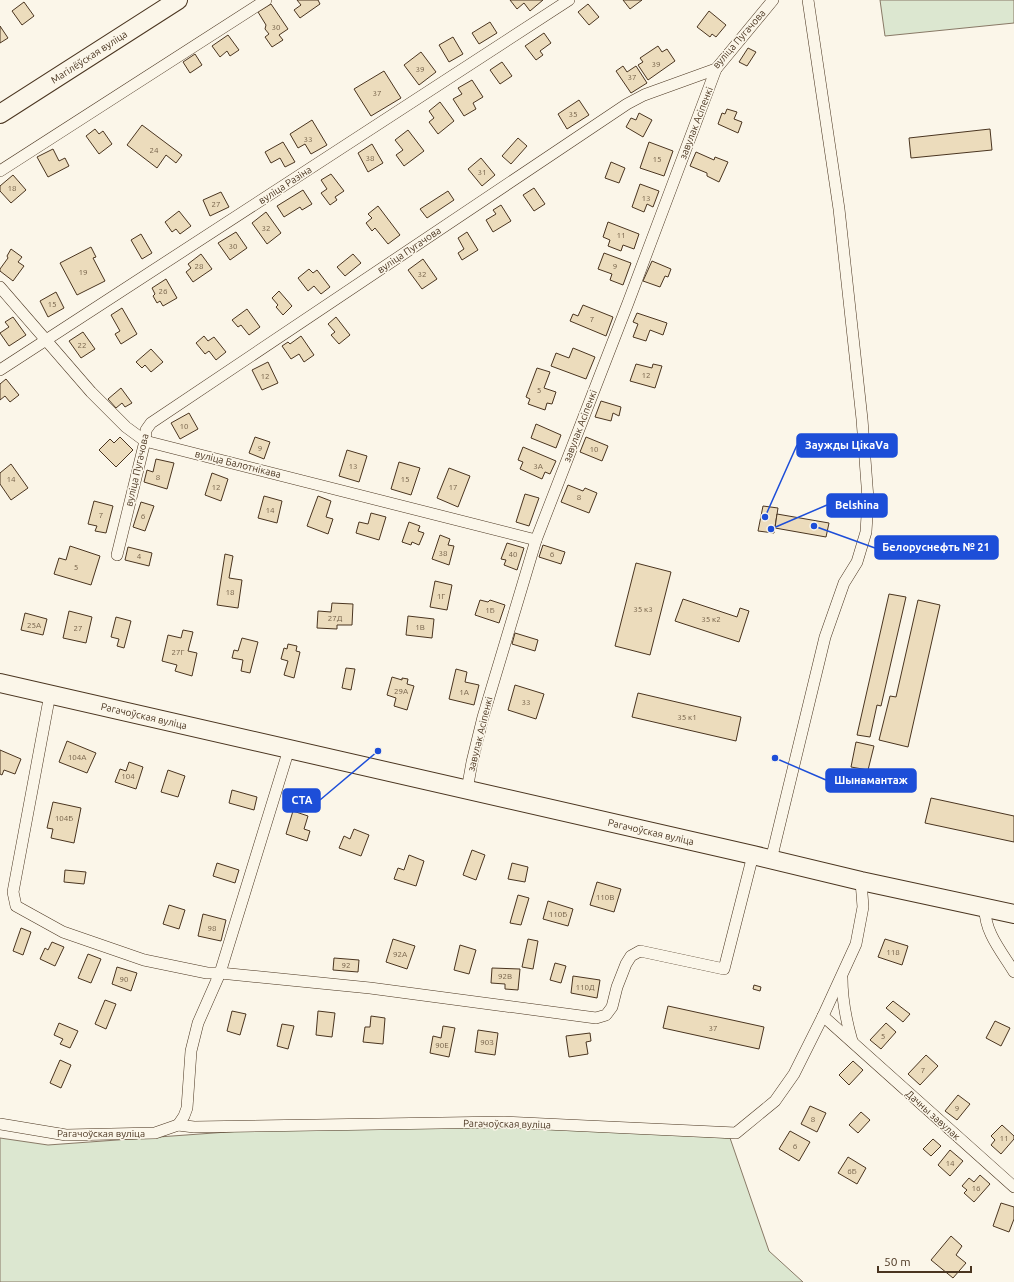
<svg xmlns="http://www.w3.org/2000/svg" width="1014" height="1282" viewBox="0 0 1014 1282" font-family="Ubuntu,sans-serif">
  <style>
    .green { fill: #dce7d0; stroke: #887966 }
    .building { fill: #ecdcbc; stroke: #4a3520 }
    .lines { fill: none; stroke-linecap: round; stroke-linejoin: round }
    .street-casing { stroke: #4a3520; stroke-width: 12 }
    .primary-casing { stroke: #4a3520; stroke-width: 20 }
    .street { stroke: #fbf6e9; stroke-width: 11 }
    .primary { stroke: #fbf6e9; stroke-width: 18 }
    .labels { text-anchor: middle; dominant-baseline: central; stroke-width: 3; stroke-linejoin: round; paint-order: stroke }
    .number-label { font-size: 8px; fill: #725f47 }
    .street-label { font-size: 10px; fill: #4a3520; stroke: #fbf6e9 }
    .leader { fill: none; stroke: #1d4ed8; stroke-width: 1.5 }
    .callout-dot { fill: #1d4ed8; stroke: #fbf6e9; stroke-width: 1.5 }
    .callout { fill: #1d4ed8; stroke: #1d4ed8; stroke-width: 1.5 }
    .callout-label { font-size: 11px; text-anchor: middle; font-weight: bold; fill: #fff }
  </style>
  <rect width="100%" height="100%" fill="#fbf6e9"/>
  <g class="green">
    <polygon points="880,0 1014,0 1014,23 885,36"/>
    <polygon points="506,1125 730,1138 769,1251 803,1282 0,1282 0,1138 48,1145 269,1129"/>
  </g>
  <g class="building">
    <polygon points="297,0 318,0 320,4 300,18 294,10 301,5"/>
    <polygon points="510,0 543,0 530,11 524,3 517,9"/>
    <polygon points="623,0 642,0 630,9"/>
    <polygon points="24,2 34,16 22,25 12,11"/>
    <polygon points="271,4 288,29 279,35 283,40 272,47 265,37 269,34 265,29 266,25 258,12"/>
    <polygon points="588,4 599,17 589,25 578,12"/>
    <polygon points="709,11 726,25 716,37 712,34 710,37 697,27"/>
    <polygon points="490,22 497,33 479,44 472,33"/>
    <polygon points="0,26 8,38 0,43"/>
    <polygon points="544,33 551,43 540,51 543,55 536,60 525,46"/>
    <polygon points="228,35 239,50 230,56 227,51 220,57 212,46"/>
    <polygon points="453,37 463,54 449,62 439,45"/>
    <polygon points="658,46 662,52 667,49 675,61 648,80 638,65 643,62 640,58"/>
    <polygon points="748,48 756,52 747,66 739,62"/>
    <polygon points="421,52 436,72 419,85 404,65"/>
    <polygon points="195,54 202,65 190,73 183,62"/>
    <polygon points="502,62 512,76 500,84 490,70"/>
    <polygon points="623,66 627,72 636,66 647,83 631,93 616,71"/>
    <polygon points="384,71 401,98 371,116 354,89"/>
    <polygon points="472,80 483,97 473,103 476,109 464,116 453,99 462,94 458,88"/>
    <polygon points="579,100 589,115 567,129 558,114"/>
    <polygon points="440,102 454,121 438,134 429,122 434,118 429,111"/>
    <polygon points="727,109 737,112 734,119 742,122 738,133 718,124 722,113 725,114"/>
    <polygon points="639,113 652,120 643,137 626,127 631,118 636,120"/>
    <polygon points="312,120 327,145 311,154 305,144 298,148 290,134"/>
    <polygon points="142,125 182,155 176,163 166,155 157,168 127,145"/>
    <polygon points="95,129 99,134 103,131 112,144 99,154 86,136"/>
    <polygon points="990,129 992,150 911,158 909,138"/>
    <polygon points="408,130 424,151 404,166 396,155 403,150 395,140"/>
    <polygon points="518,138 527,146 511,164 502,156"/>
    <polygon points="283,142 295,162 285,167 280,158 271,163 265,152"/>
    <polygon points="649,142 673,151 664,176 640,168"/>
    <polygon points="372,144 383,163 368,172 358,153"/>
    <polygon points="53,149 59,161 65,158 69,166 48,177 37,157"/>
    <polygon points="696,152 714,160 715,157 728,162 719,182 707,176 707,173 690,166"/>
    <polygon points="481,158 495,175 482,186 468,169"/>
    <polygon points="611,162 625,168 619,183 605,178"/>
    <polygon points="331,174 344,191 335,197 337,200 330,205 321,193 327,189 321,180"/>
    <polygon points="13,175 26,190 11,203 0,191 0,186"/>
    <polygon points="640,184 659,191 653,207 647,204 644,212 632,207"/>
    <polygon points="534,188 545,204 534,211 523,195"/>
    <polygon points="303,190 312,204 302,210 300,207 284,217 277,206"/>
    <polygon points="448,191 454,200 427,218 420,209"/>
    <polygon points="221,192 229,207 210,216 203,200"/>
    <polygon points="501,205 511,221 493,232 486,220 496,214 493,210"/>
    <polygon points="378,206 400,235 388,244 375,228 372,231 366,223 372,218 368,214"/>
    <polygon points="179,211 191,226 180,234 176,229 172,232 165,222"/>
    <polygon points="266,212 281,233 267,244 252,223"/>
    <polygon points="608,222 639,234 634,249 623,245 621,251 608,246 610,240 603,237"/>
    <polygon points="236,232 247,248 230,260 218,243"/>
    <polygon points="467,232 478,250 462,260 458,253 464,249 458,238"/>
    <polygon points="141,234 152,253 142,259 131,240"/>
    <polygon points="91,247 96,257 93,258 105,281 77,295 60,263"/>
    <polygon points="11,249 22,257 18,262 24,266 13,281 0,271 0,269 8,258 7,256"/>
    <polygon points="604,253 631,263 623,285 610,280 612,274 598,269"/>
    <polygon points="201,254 212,269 193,282 186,272 191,268 188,264"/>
    <polygon points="353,254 361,263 345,276 337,267"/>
    <polygon points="423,259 437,279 422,289 408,270"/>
    <polygon points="652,261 671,269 668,277 665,276 660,287 643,281"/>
    <polygon points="309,269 313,273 317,270 330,287 321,294 314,286 308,291 298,278"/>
    <polygon points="166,279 177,298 163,306 160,301 157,303 153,296 155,294 152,288"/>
    <polygon points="279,291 292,306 283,315 276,307 278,305 272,298"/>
    <polygon points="56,292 64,308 48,317 40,301"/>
    <polygon points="583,305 613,317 606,336 570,321 573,314 578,316"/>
    <polygon points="122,308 137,334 121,344 115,334 120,331 111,315"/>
    <polygon points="247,309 260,327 249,335 241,325 238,327 232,320"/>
    <polygon points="637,313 667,323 663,335 650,330 646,341 633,337 638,324 633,322"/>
    <polygon points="13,317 26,335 9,346 0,333 9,327 5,322"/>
    <polygon points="336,317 350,335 339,344 331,335 335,332 328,324"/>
    <polygon points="83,332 95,349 81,358 69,341"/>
    <polygon points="204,336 208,341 214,337 226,352 216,360 209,351 205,354 196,343"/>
    <polygon points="301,336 314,355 304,362 299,354 291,359 282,346 288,342 290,344"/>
    <polygon points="573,348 595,357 586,379 551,366 556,353 569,358"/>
    <polygon points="151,349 163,362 151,372 145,365 142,368 136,362"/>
    <polygon points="268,362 278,383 262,390 252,370"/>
    <polygon points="636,364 652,368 653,364 662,366 655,388 630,381"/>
    <polygon points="537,368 550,372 544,388 556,392 552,404 547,403 545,410 528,404 530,399 526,397"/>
    <polygon points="6,379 19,395 10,402 5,396 0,400 0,384"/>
    <polygon points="121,388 132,403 125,407 122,403 116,408 108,399"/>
    <polygon points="601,401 621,407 619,416 613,413 611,421 595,417"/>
    <polygon points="189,413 198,429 180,439 171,423"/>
    <polygon points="536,424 561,435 556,448 531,438"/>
    <polygon points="120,437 133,450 116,467 99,450 110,439 114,443"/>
    <polygon points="255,437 270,442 264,459 249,453"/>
    <polygon points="586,437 608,446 602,461 580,452"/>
    <polygon points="523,447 556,461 550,474 545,472 542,479 520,469 523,462 518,460"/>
    <polygon points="347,450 367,456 359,482 339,476"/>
    <polygon points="156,459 174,463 167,489 144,482 147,470 153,472"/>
    <polygon points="399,462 420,468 411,495 391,489"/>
    <polygon points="11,464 28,488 11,500 0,484 0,473"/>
    <polygon points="449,468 470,476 458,507 437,498"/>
    <polygon points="212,473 228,479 221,501 205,495"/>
    <polygon points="568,485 583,491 585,488 597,493 589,513 561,502"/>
    <polygon points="525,494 539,498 529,526 516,522"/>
    <polygon points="264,496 282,501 277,523 258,518"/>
    <polygon points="318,496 331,501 326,517 333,519 328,534 307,526"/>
    <polygon points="94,501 113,506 106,533 95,531 97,526 88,524"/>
    <polygon points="141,502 154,506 145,531 133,527"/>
    <polygon points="763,506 778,508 774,533 758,531"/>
    <polygon points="371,513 386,517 379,540 356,533 359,522 368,524"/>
    <polygon points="777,514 829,523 826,537 775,528"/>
    <polygon points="409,522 420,526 418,531 424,533 419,545 412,542 411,545 402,542"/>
    <polygon points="440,535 450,539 448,545 454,546 449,565 432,559"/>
    <polygon points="507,543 524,548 517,570 504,565 506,560 501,559"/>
    <polygon points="543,545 565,552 561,564 539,557"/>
    <polygon points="70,546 100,556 91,585 54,574 59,558 66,560"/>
    <polygon points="128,547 152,553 149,566 125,560"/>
    <polygon points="225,554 233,556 229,578 242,580 238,608 217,605"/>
    <polygon points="636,563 671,572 650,655 615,646"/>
    <polygon points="435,581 452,585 447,610 430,607"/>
    <polygon points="889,594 906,597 881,706 877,705 870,737 857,735"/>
    <polygon points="683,599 737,617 740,608 749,611 739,642 675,621"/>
    <polygon points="480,600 488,602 490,600 505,605 499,623 475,615"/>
    <polygon points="918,600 940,605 908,747 879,740 890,696 896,697"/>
    <polygon points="332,603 353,604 352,625 337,625 337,629 317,628 318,611 331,612"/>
    <polygon points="69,611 92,617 86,643 63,638"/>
    <polygon points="25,613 47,619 43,635 21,630"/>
    <polygon points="408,616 434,619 432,638 406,635"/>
    <polygon points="116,617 131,621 124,648 117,646 119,639 111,637"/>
    <polygon points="183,630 193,632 188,651 197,653 192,676 175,671 177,665 162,661 168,635 181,638"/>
    <polygon points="515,633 538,640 535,651 512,644"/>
    <polygon points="242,638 258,642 250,673 241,671 243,660 232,658 234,650 238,651"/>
    <polygon points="288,644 297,646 296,651 300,652 294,678 284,675 288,661 281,659 284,648 287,649"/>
    <polygon points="346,668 355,669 351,690 342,688"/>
    <polygon points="456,669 467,672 465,682 479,685 474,705 449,699"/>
    <polygon points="392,677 402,680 402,678 408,679 407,684 414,686 407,710 394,706 396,698 387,695"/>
    <polygon points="515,685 544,694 536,719 508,710"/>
    <polygon points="638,693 741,717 736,741 632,717"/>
    <polygon points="67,741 96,753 87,773 59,762"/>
    <polygon points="856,742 874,746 868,770 851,767"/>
    <polygon points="0,750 21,759 15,774 4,770 2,775 0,774"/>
    <polygon points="129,762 143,767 136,789 115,782 120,769 126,771"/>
    <polygon points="168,770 185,776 178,797 161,792"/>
    <polygon points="232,790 257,797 254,810 229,803"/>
    <polygon points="931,798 1014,816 1014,842 925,823"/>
    <polygon points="53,802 81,808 74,843 51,838 53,829 47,828"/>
    <polygon points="293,811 308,816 304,829 310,831 307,841 286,834"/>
    <polygon points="354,829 369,835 361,856 339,848 344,836 350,839"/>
    <polygon points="472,850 485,855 476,880 463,875"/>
    <polygon points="409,855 424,861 416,886 394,879 398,868 404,870"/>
    <polygon points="217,863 239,870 235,883 213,876"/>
    <polygon points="512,863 528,867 525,882 508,879"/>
    <polygon points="65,870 86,872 84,884 64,882"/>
    <polygon points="597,882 621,889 614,912 590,905"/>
    <polygon points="518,895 529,898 521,925 510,923"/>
    <polygon points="548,901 573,909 568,926 543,919"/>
    <polygon points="169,905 185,910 179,929 163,924"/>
    <polygon points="203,914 226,920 221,941 198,936"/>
    <polygon points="21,928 31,932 23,955 13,951"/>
    <polygon points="393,939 415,946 407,969 386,962"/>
    <polygon points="528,939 538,941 533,969 522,967"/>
    <polygon points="885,939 908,946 902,965 878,957"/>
    <polygon points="52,942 64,947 55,966 40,959 45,948 48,950"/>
    <polygon points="460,945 476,950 469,974 454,970"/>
    <polygon points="88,954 101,959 91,983 78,978"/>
    <polygon points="334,958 359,960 358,972 333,970"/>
    <polygon points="555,963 566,966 561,983 550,980"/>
    <polygon points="117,967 137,973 131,991 112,984"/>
    <polygon points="492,968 520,969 518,990 505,989 505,984 491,983"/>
    <polygon points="573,976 600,980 597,998 571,993"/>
    <polygon points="754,985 761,987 760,991 753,989"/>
    <polygon points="105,1000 116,1004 106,1029 95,1024"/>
    <polygon points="893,1001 910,1014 903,1022 886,1008"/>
    <polygon points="668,1006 764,1027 759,1049 663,1028"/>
    <polygon points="232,1011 246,1014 240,1035 227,1031"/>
    <polygon points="318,1011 335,1013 332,1037 316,1035"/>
    <polygon points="371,1016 385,1018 383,1044 363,1042 365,1027 370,1027"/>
    <polygon points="995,1021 1010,1028 1001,1046 986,1038"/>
    <polygon points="59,1023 78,1031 70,1048 60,1044 63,1039 54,1035"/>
    <polygon points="886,1023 896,1032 881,1049 870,1040"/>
    <polygon points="282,1024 294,1026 288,1049 277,1046"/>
    <polygon points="443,1026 455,1028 449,1057 430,1053 433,1036 441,1038"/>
    <polygon points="478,1030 498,1033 495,1055 475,1052"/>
    <polygon points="590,1033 591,1041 586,1042 588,1054 569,1057 566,1036"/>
    <polygon points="926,1055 938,1066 920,1085 908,1074"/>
    <polygon points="60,1060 71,1065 61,1088 50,1083"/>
    <polygon points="853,1061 863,1070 849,1085 839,1075"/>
    <polygon points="958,1095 970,1104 957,1120 945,1111"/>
    <polygon points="810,1106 826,1113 817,1132 801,1124"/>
    <polygon points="861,1112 870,1120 858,1133 849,1125"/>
    <polygon points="1002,1125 1014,1136 1014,1139 1001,1154 991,1145 995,1140 991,1136"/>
    <polygon points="790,1131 810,1142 799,1161 779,1149"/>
    <polygon points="933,1139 941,1146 931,1156 923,1149"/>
    <polygon points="950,1150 963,1161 950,1176 938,1165"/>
    <polygon points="848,1157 866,1168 857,1184 838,1173"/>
    <polygon points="980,1175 990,1184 974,1202 964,1193 967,1190 962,1186 969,1178 974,1182"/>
    <polygon points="1001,1203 1014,1207 1014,1219 1009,1232 993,1226"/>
    <polygon points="951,1236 962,1246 956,1255 966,1263 953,1278 931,1260"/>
  </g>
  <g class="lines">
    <g class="street-casing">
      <g id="street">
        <polyline points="0,171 266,0"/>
        <polyline points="0,287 91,392 126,427 145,441 536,540"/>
        <polyline points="0,370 569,0"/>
        <polyline points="117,555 145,441 146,430 151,423 627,104 644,95 716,69 773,0"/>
        <polyline points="50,694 13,892 16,906 63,932 144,960 207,973 220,973 370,988 596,1018 606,1015 612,1007 617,987 626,964 631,956 640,951 724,969 753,855"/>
        <polyline points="467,790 472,762 483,717 536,540 628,303 716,69"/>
        <polyline points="771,860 825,637 844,583 857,562 866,532 868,499 862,419 839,209 808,0"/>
        <polyline points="861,881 863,907 856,944 823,1016 1014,1187"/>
        <path d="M985,907C984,932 1002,952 1014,972"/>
        <path d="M842,978C842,1000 846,1020 852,1041"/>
        <polyline points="0,1124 66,1135 155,1133 178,1125 194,1127 504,1122 736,1133 775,1101 794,1074 823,1016"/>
        <polyline points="178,1125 184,1116 187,1108 191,1051 198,1023 220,973 289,749"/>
      </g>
    </g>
    <g class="primary-casing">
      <g id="primary">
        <polyline points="0,114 178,0"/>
        <polyline points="0,683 753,855 861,881 1014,914"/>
      </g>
    </g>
    <use href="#street" class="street"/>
    <use href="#primary" class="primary"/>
  </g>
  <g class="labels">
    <g class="number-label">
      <text x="276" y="27">30</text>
      <text x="656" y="64">39</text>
      <text x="420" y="69">39</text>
      <text x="632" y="77">37</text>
      <text x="377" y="93">37</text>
      <text x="573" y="114">35</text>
      <text x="308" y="139">33</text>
      <text x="154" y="150">24</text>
      <text x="370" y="158">38</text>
      <text x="657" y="159">15</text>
      <text x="482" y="172">31</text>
      <text x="12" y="188">18</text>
      <text x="646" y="198">13</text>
      <text x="216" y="204">27</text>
      <text x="266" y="228">32</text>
      <text x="621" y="235">11</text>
      <text x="233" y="246">30</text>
      <text x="199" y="266">28</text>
      <text x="615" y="266">9</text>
      <text x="83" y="272">19</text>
      <text x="422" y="274">32</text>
      <text x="163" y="291">26</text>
      <text x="52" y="304">15</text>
      <text x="592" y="319">7</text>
      <text x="82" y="345">22</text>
      <text x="646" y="375">12</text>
      <text x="265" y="376">12</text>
      <text x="539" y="390">5</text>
      <text x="184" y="426">10</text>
      <text x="260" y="448">9</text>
      <text x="594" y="449">10</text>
      <text x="353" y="466">13</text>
      <text x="538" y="466">3А</text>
      <text x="158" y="477">8</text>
      <text x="11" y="479">14</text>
      <text x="405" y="479">15</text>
      <text x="216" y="487">12</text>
      <text x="453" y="487">17</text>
      <text x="579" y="497">8</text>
      <text x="270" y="510">14</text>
      <text x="101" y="515">7</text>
      <text x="143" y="516">6</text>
      <text x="443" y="553">38</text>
      <text x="513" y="554">40</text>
      <text x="552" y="554">6</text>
      <text x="139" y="556">4</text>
      <text x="76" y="567">5</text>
      <text x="230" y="592">18</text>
      <text x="441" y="596">1Г</text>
      <text x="643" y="609">35 к3</text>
      <text x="490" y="610">1Б</text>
      <text x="335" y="618">27Д</text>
      <text x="711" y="619">35 к2</text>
      <text x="34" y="625">25А</text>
      <text x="420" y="627">1В</text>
      <text x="78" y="628">27</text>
      <text x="178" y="652">27Г</text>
      <text x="401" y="691">29А</text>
      <text x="464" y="692">1А</text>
      <text x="526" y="702">33</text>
      <text x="687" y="717">35 к1</text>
      <text x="77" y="757">104А</text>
      <text x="128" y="776">104</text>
      <text x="64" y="818">104Б</text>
      <text x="605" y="897">110В</text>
      <text x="558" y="914">110Б</text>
      <text x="212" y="928">98</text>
      <text x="893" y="952">118</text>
      <text x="400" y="954">92А</text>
      <text x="346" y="965">92</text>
      <text x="505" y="976">92В</text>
      <text x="124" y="979">90</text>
      <text x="585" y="987">110Д</text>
      <text x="713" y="1028">37</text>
      <text x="883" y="1036">5</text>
      <text x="487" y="1042">90З</text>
      <text x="442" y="1045">90Е</text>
      <text x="923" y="1070">7</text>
      <text x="957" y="1108">9</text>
      <text x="813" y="1119">8</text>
      <text x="1004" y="1138">11</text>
      <text x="795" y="1146">6</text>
      <text x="950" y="1163">14</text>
      <text x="852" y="1171">6Б</text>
      <text x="976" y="1188">16</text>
    </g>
    <g class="street-label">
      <text transform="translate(739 39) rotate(-49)">вуліца Пугачова</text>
      <text transform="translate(89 57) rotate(-33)">Магілёўская вуліца</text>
      <text transform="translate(696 123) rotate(-69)">завулак Асіпенкі</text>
      <text transform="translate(285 185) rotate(-33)">вуліца Разіна</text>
      <text transform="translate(409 250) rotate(-34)">вуліца Пугачова</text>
      <text transform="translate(580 426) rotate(-69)">завулак Асіпенкі</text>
      <text transform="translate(238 464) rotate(14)">вуліца Балотнікава</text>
      <text transform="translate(137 470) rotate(-77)">вуліца Пугачова</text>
      <text transform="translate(144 716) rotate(13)">Рагачоўская вуліца</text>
      <text transform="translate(480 734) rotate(-76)">завулак Асіпенкі</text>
      <text transform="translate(651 832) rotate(13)">Рагачоўская вуліца</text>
      <text transform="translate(933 1115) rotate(42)">Дачны завулак</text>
      <text transform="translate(507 1124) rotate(1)">Рагачоўская вуліца</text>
      <text x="101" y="1133">Рагачоўская вуліца</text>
    </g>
  </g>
  <path class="leader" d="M765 517L797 445M771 529L827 505M814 526L875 548M775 758L826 780M378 751L320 800"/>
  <g class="callout-dot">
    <circle cx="765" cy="517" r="4"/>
    <circle cx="771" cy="529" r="4"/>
    <circle cx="814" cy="526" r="4"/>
    <circle cx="775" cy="758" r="4"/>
    <circle cx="378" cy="751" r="4"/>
  </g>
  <g class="callout">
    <rect x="797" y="434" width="100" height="23" rx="4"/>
    <rect x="827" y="494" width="60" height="23" rx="4"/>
    <rect x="875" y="536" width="123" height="23" rx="4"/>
    <rect x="826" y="769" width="90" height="23" rx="4"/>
    <rect x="283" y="789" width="37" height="23" rx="4"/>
  </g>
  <g class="callout-label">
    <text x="847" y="449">Заужды ЦікаVа</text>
    <text x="857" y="509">Belshina</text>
    <text x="936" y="551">Белоруснефть № 21</text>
    <text x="871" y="784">Шынамантаж</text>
    <text x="302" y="804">СТА</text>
  </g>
  <path d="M878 1266v6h93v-6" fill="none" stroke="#4a3520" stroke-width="2"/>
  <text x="884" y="1266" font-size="12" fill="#4a3520" stroke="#fbf6e9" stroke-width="3" paint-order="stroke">50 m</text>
</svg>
